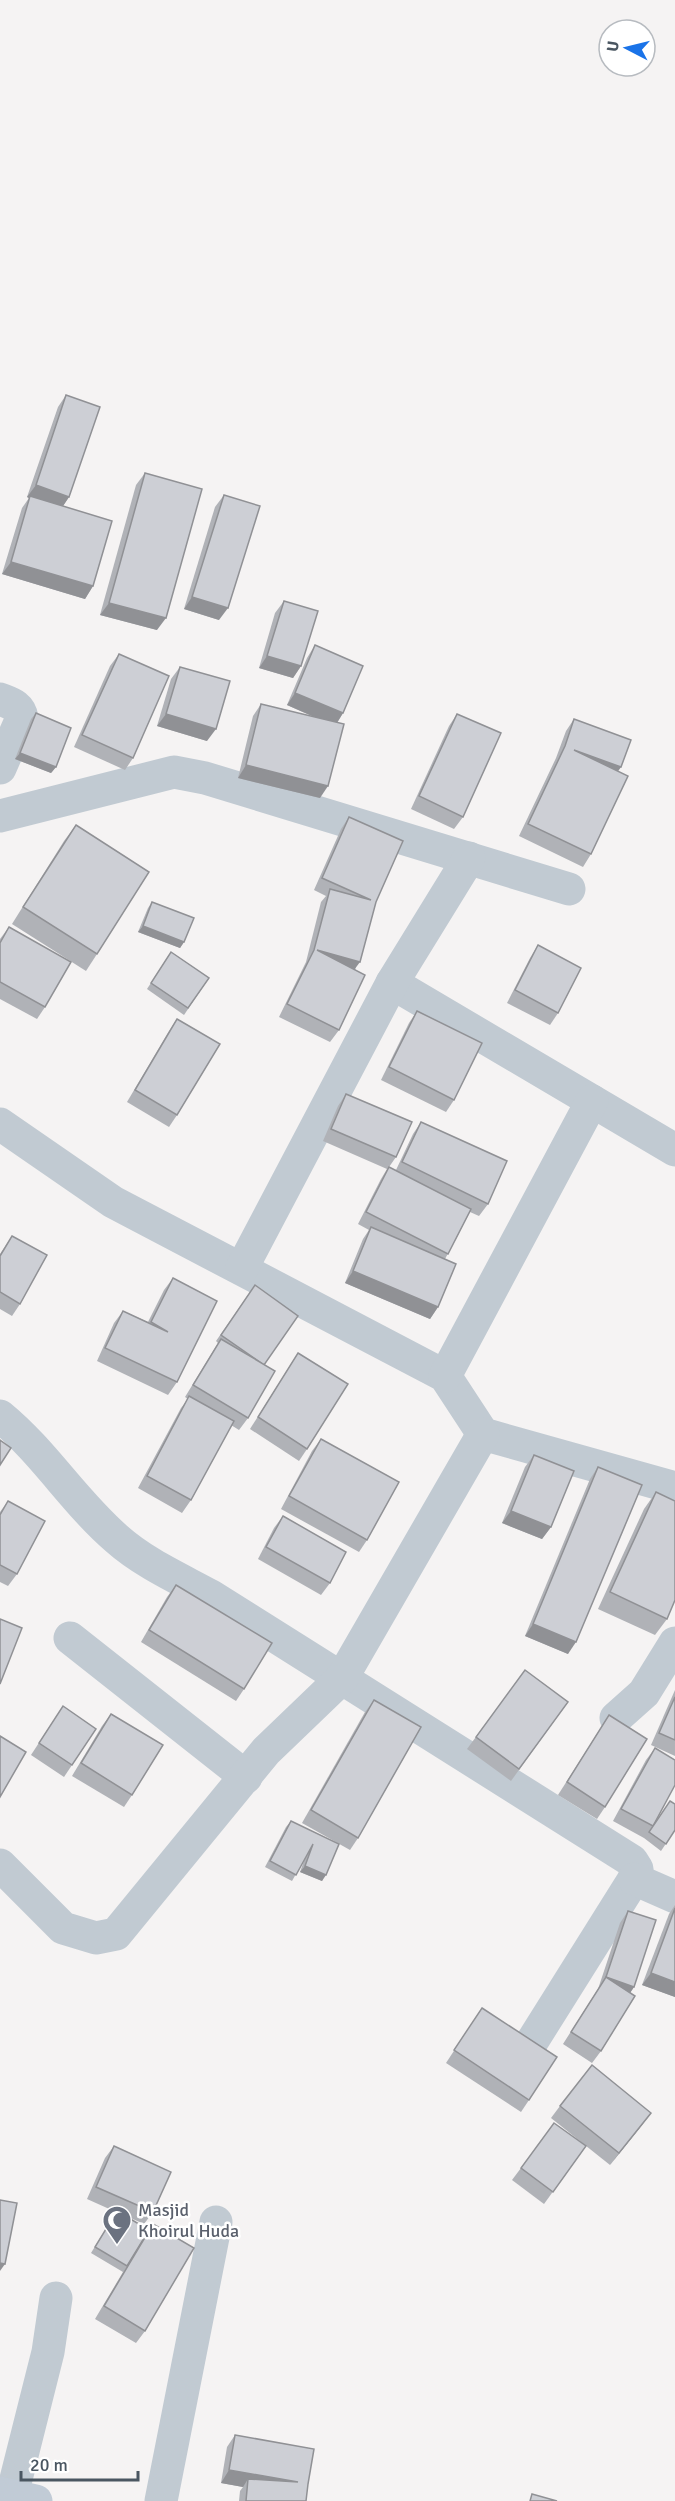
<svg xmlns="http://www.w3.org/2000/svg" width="675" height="2501" viewBox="0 0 675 2501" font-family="Signika,sans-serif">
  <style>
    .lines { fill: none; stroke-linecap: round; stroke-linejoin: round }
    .street { stroke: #c1cad2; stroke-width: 33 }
    .secondary { stroke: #c1cbd6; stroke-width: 33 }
    .wall { fill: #b0b2b7 }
    .shaded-wall { fill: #909195 }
    .building { fill: #cdcfd5; stroke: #909195; stroke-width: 1.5 }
    .labels { text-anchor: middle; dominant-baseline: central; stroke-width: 5; stroke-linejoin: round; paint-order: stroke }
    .worship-label { font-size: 18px; fill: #5b616d; stroke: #fff; text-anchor: start }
  </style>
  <rect width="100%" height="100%" fill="#f5f3f3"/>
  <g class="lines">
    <g class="street">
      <path d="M0,699C10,703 20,705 22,718L0,768"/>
      <polyline points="0,816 174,772 205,778 569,889"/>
      <polyline points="392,983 675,1150"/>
      <polyline points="0,1124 113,1202 445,1376 483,1434 675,1488"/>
      <polyline points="242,1268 392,983 469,858"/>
      <polyline points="445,1376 592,1101"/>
      <path d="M0,1416C44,1452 74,1502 117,1539C144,1563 180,1579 211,1596L632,1861L637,1869L634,1879L533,2040"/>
      <polyline points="70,1638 246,1777"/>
      <polyline points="616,1718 644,1693 675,1643"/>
      <polyline points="0,1865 63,1928 96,1938 116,1934 266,1751 342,1678 483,1434"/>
      <polyline points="634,1879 675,1897"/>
      <polyline points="12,2495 48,2352 56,2298"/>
      <polyline points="161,2501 216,2222"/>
    </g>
    <polyline class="secondary" points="0,2493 36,2501"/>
  </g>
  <g class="wall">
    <polygon points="66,395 69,497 63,506 93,586 85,599 2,574 22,508 29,498 27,497 58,407"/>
    <polygon points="145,473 157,630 100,615 136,485"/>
    <polygon points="224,495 219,620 184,609 215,507"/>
    <polygon points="284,601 301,666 293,678 259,668 275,613"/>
    <polygon points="315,645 343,713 337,723 320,798 238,778 253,716 261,704 316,718 287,705 307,658"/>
    <polygon points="119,654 133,758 125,770 74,747 110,666"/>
    <polygon points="180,667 207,741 157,726 171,679"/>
    <polygon points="36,713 56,767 51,773 15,759 31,719"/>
    <polygon points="457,714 463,817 454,829 411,809 449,726"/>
    <polygon points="574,719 621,767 618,771 591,854 583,867 519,836 556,758 566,731"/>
    <polygon points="349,817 376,902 355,970 339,1030 330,1042 279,1017 306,962 321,902 326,896 314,890 341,829"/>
    <polygon points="76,825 97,954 86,971 12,924 64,841"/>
    <polygon points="152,902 184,942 180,948 138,932 148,908"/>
    <polygon points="9,927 45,1007 37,1019 0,999 0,939"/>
    <polygon points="538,945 558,1013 550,1025 507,1003 530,958"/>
    <polygon points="171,952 209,978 184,1015 147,989"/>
    <polygon points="417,1011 454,1100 446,1112 381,1080 409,1023"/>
    <polygon points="177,1019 177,1115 169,1127 127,1102 169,1031"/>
    <polygon points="346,1094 396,1157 389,1167 396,1170 413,1134 421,1122 488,1204 479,1216 470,1212 445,1259 438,1307 430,1319 345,1283 363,1239 369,1230 358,1224 381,1179 387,1169 323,1141 338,1106"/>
    <polygon points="12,1236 20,1304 12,1316 0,1309 0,1254"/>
    <polygon points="173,1278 177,1382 168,1395 97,1361 114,1323 123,1311 148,1322 164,1290"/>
    <polygon points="255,1285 265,1365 248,1418 239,1430 231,1425 191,1500 182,1513 138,1488 181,1408 188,1399 185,1397 218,1343 216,1341"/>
    <polygon points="298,1353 307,1449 299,1461 250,1429"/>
    <polygon points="321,1439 367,1540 359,1552 281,1509 312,1451"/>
    <polygon points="534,1455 551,1527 542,1539 502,1523 525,1467"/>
    <polygon points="598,1467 568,1654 525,1636 590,1479"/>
    <polygon points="656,1492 667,1619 655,1635 598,1609 644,1509"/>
    <polygon points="8,1501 17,1574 8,1586 0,1582 0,1512"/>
    <polygon points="283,1516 330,1583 321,1595 258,1559 274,1528"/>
    <polygon points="176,1585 244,1689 236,1701 141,1642 167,1597"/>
    <polygon points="525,1670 568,1702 511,1781 467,1749"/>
    <polygon points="675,1690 675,1756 651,1745"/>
    <polygon points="374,1700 358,1838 350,1850 302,1823 365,1712"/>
    <polygon points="63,1706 96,1729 64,1777 31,1755"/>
    <polygon points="111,1714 132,1795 124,1807 72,1776 102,1726"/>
    <polygon points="609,1715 605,1807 597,1819 558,1795"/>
    <polygon points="655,1748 654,1825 675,1830 661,1851 644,1838 613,1821 646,1760"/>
    <polygon points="291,1821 339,1844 322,1881 300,1872 305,1858 292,1881 265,1867 286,1827"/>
    <polygon points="675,1905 675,1997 642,1985 669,1914"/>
    <polygon points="628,1911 634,1987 630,1993 601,2051 592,2063 563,2044 598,1989 620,1923"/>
    <polygon points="482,2008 529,2100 521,2112 446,2063"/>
    <polygon points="560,2106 642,2125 610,2165 551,2118"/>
    <polygon points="114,2146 153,2212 144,2224 126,2216 149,2230 153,2224 145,2331 136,2343 95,2319 123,2272 91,2253 116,2212 87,2199 105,2158"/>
    <polygon points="586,2146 544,2204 512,2180 521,2168"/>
    <polygon points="235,2435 308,2484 306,2501 239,2501 240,2491 243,2487 221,2483 227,2447"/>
  </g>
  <g class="shaded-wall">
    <polygon points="36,485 69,497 61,509 30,496 29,498 27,497"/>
    <polygon points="11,562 93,586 85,599 2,574"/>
    <polygon points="192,597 228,608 219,620 184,609"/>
    <polygon points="109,603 166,618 157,630 100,615"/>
    <polygon points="267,656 301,666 293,678 259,668"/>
    <polygon points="295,693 343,713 335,726 287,705"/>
    <polygon points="166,714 216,729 207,741 157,726"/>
    <polygon points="574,750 621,767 612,779"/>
    <polygon points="20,753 56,767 51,773 15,759"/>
    <polygon points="246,765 328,786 320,798 238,778"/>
    <polygon points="143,926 184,942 180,948 138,932"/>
    <polygon points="317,950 360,962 351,974"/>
    <polygon points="353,1271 438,1307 430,1319 345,1283"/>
    <polygon points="511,1511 551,1527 542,1539 502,1523"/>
    <polygon points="533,1624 576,1642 568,1654 525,1636"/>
    <polygon points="305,1866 326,1875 322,1881 300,1872"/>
    <polygon points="651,1973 675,1982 675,1997 642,1985"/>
    <polygon points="606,1977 634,1987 626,1999"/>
    <polygon points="651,2113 642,2125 610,2165 619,2153"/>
    <polygon points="0,2263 5,2264 0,2271"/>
    <polygon points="229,2470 298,2482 248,2479 243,2487 221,2483"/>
  </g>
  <g class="building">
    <polygon points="66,395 100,407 69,497 36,485"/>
    <polygon points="145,473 202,489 166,618 109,603"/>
    <polygon points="224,495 260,506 228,608 192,597"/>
    <polygon points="30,496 112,521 93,586 11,562"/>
    <polygon points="284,601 318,611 301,666 267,656"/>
    <polygon points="315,645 363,666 343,713 295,693"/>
    <polygon points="119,654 169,676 133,758 82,735"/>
    <polygon points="180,667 230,681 216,729 166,714"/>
    <polygon points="261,704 344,724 328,786 246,765"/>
    <polygon points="36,713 71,728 56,767 20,753"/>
    <polygon points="457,714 501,733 463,817 419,796"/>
    <polygon points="574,719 631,740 621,767 574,750 628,776 591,854 528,824 565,746"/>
    <polygon points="349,817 403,841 376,902 360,962 317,950 365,975 339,1030 287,1004 314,950 330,889 371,900 322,878"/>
    <polygon points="76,825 149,872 97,954 23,907"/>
    <polygon points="152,902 194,918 184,942 143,926"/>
    <polygon points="9,927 71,962 45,1007 0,982 0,943"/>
    <polygon points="538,945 581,968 558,1013 515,990"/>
    <polygon points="171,952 209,978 188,1008 151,983"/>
    <polygon points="417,1011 482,1043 454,1100 389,1067"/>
    <polygon points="177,1019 220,1044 177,1115 135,1090"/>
    <polygon points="346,1094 412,1122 396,1157 331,1129"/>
    <polygon points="421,1122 507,1161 488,1204 402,1162"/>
    <polygon points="389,1167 471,1209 448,1254 366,1212"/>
    <polygon points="371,1227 456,1264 438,1307 353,1271"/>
    <polygon points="12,1236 47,1255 20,1304 0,1292 0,1256"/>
    <polygon points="173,1278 217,1301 177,1382 105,1348 123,1311 168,1332 151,1322"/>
    <polygon points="255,1285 298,1316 264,1365 221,1335"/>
    <polygon points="221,1339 275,1371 248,1418 193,1385"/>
    <polygon points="298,1353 348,1384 307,1449 258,1417"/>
    <polygon points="189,1396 234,1421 191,1500 147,1476"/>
    <polygon points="321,1439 399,1482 367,1540 289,1496"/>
    <polygon points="0,1440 11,1448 0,1465"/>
    <polygon points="534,1455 574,1471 551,1527 511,1511"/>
    <polygon points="598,1467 642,1485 576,1642 533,1624"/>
    <polygon points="656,1492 675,1501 675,1600 667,1619 610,1592"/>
    <polygon points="8,1501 45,1521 17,1574 0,1565 0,1515"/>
    <polygon points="283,1516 346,1552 330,1583 266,1547"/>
    <polygon points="176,1585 272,1643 244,1689 149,1630"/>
    <polygon points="0,1619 22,1628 0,1684"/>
    <polygon points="525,1670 568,1702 519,1769 476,1737"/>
    <polygon points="675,1697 675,1740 659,1733"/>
    <polygon points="374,1700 421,1727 358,1838 311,1810"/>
    <polygon points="63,1706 96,1729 72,1765 39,1743"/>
    <polygon points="111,1714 163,1745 132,1795 81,1763"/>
    <polygon points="609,1715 647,1739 605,1807 567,1782"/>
    <polygon points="0,1736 26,1752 0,1797"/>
    <polygon points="655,1748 675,1760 675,1785 653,1826 621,1809"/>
    <polygon points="670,1801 675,1804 675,1830 666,1844 649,1832"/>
    <polygon points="291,1821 339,1844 326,1875 305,1866 313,1844 296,1875 270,1861"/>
    <polygon points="675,1908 675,1982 651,1973"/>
    <polygon points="628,1911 656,1920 634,1987 606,1977"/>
    <polygon points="606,1977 635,1996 601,2051 571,2032"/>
    <polygon points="482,2008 557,2057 529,2100 454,2050"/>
    <polygon points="592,2065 651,2113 619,2153 560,2106"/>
    <polygon points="554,2123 586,2146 553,2192 521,2168"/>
    <polygon points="114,2146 171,2172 153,2212 96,2187"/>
    <polygon points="0,2200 17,2203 5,2264 0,2263"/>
    <polygon points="117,2211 149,2230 127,2266 95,2247"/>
    <polygon points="153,2224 194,2248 145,2331 104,2306"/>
    <polygon points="235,2435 314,2449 308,2484 306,2501 246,2501 248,2479 298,2482 229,2470"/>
    <polygon points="532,2494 557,2501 530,2501"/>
  </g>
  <defs>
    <g id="mosque-pin" transform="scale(1.5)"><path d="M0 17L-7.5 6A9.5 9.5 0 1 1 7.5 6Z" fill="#6b7280" stroke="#fff"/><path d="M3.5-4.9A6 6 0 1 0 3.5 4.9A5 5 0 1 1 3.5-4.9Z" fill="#fff"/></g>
  </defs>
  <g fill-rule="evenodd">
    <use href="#mosque-pin" x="117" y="2220"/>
  </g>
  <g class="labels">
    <g class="worship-label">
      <text x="138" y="2210">Masjid<tspan x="138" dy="21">Khoirul Huda</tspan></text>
    </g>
  </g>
  <g transform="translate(627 48) rotate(277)"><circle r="28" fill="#ffffff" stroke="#b7bbc0" stroke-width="1.5"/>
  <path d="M0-4.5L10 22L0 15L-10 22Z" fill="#1a73e8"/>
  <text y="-9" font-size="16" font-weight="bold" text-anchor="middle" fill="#4a5661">U</text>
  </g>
  <path d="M21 2471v9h117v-9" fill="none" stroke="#4a5661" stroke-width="3"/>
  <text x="30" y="2471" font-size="18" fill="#4a5661" stroke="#ffffff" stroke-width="4.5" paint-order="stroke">20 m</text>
</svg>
